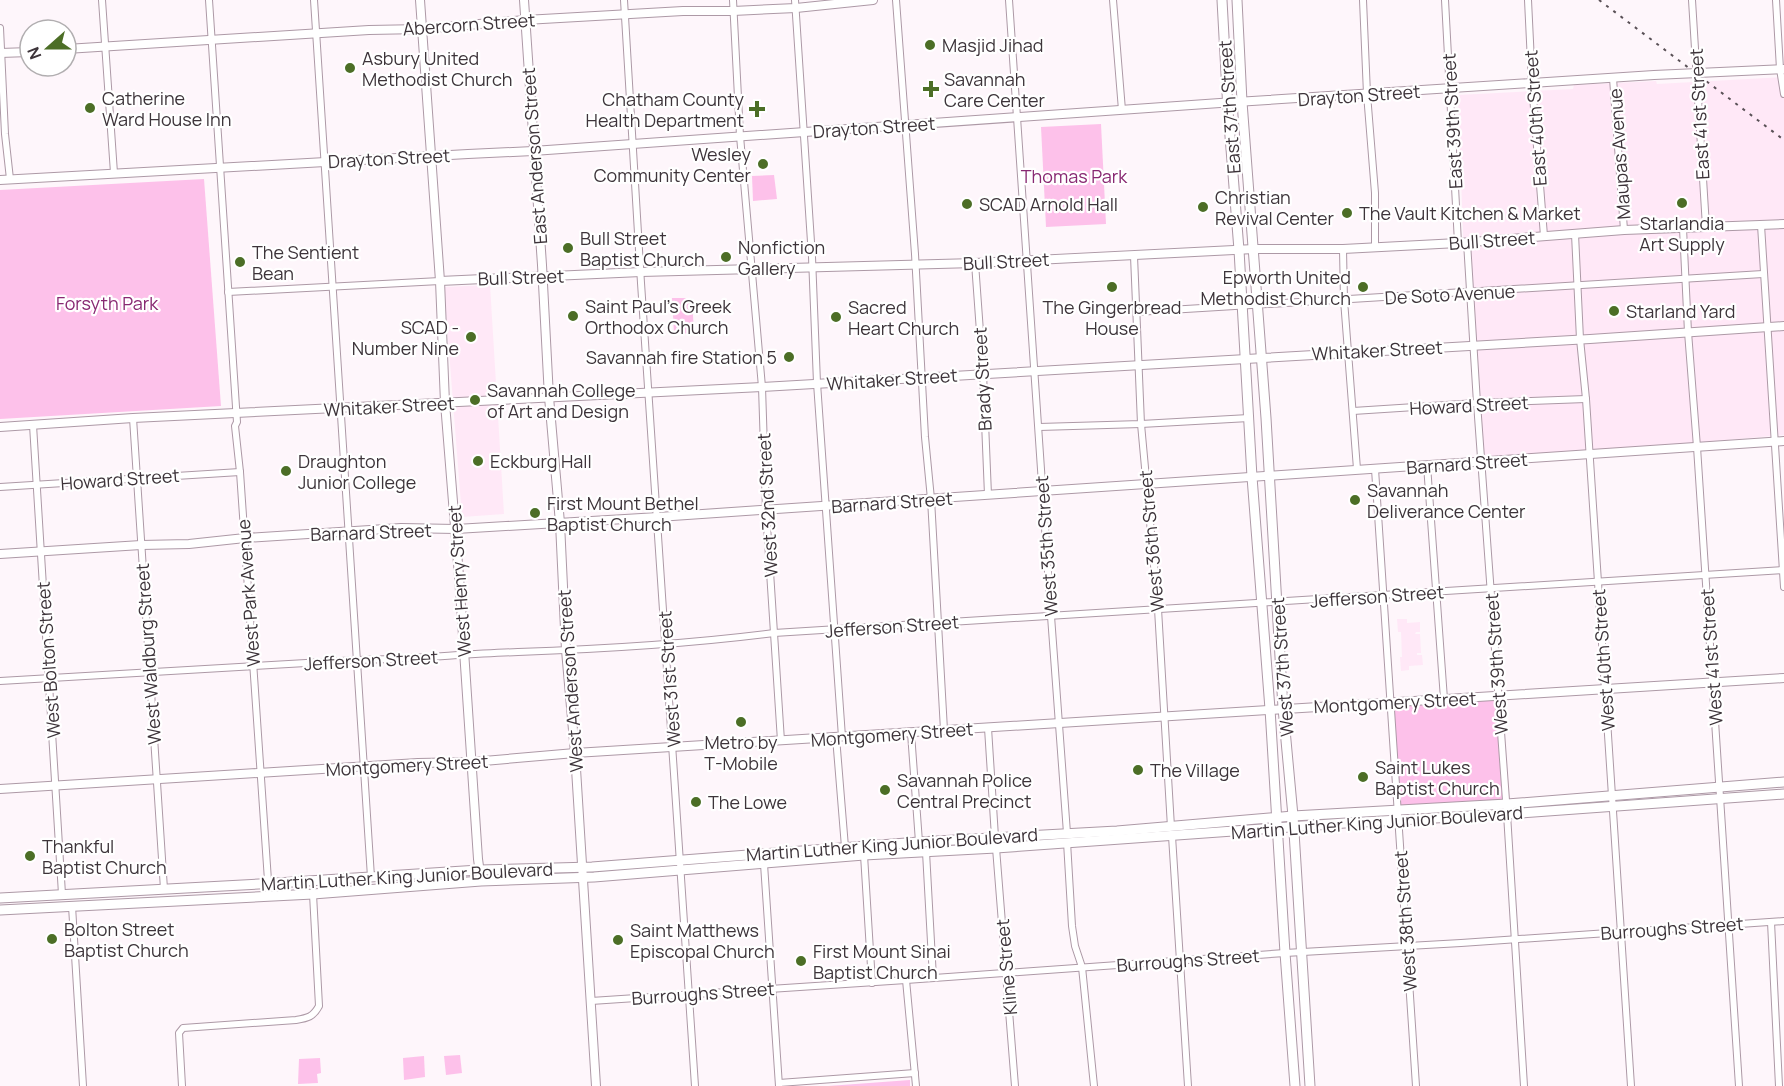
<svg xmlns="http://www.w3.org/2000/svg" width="1784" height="1086" viewBox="0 0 1784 1086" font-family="Manrope,sans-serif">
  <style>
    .built { fill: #ffe8f7 }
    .green { fill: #fdc1ea }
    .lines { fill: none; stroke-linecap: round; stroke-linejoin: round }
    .street-casing { stroke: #ad99a6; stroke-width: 8 }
    .secondary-casing { stroke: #ad99a6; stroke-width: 10 }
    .primary-casing { stroke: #ad99a6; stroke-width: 11 }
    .street { stroke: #fff; stroke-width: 6 }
    .secondary { stroke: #fff; stroke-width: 8 }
    .primary { stroke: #fff; stroke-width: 9 }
    .rail { stroke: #595056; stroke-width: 2; stroke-dasharray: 3 6; stroke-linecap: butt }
    .poi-dot { fill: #4c6e26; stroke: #fff; stroke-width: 2 }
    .labels { text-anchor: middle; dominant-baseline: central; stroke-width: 4.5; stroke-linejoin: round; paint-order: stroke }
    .street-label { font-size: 18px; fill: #3d343a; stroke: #fff }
    .poi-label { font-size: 18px; fill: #3d343a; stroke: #fff; text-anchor: start }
    .park-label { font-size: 18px; fill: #882872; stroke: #fff }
  </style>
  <rect width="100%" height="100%" fill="#fef6fb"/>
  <g class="built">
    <polygon points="1784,77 1784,435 1482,462 1463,233 1458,95 1573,89 1574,85 1656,81 1657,84"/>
    <polygon points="490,285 504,514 462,517 444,287"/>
    <polygon points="1397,619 1407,619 1407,623 1420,622 1420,632 1416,632 1415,634 1420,634 1421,653 1417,653 1417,655 1422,655 1423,665 1409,666 1409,670 1401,671 1400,657 1402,657 1401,632 1398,632"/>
  </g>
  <g class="green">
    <polygon points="1101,124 1106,224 1046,227 1041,127"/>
    <polygon points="774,175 777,199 753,201 752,176"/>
    <polygon points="204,179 221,406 0,419 0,190"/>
    <polygon points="672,298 692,298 694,333 674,334"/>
    <polygon points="1495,698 1503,808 1400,814 1393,704"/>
    <polygon points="460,1055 462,1073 446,1075 444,1056"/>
    <polygon points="424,1056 425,1077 404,1080 403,1058"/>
    <polygon points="320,1058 321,1073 317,1074 318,1083 298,1084 299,1059"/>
    <polygon points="910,1080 910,1086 828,1086"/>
  </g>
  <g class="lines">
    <g class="street-casing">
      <g id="street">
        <polyline points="102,0 114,173"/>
        <polyline points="209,0 237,422 235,426 240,472 269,895"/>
        <polyline points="314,0 371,877"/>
        <polyline points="624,0 641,283 695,1086"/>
        <polyline points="733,0 740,136 762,387 766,510 781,741"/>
        <polyline points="795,0 812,257 817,383 842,737"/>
        <polyline points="896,0 915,254 925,437 931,499 944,730"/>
        <polyline points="1009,0 1051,616 1067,833"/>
        <polyline points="1113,0 1122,110"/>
        <polyline points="1363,0 1367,94 1375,193 1375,246"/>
        <polyline points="1445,0 1458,243"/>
        <polyline points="1528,0 1532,83 1544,236"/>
        <polyline points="1692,0 1706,227"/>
        <polyline points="1776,0 1780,69 1784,94"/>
        <polyline points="0,28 5,134 10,179"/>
        <polyline points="1613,78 1624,230"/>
        <polyline points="1761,225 1784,587"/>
        <polyline points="1683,228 1688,332 1697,447 1739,1086"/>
        <polyline points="1575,234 1580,339 1586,399 1631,1086"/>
        <polyline points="1467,242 1477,403 1507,814 1524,1086"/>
        <polyline points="1343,249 1344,300 1357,469"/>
        <polyline points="1134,256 1141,424 1158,609 1171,827"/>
        <polyline points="975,263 983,373 988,495"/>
        <polyline points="228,292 440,281"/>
        <polyline points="1136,312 1763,274"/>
        <polyline points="1353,411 1477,403 1586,399"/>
        <polyline points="133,418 164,889"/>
        <polyline points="33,425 62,894"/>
        <polyline points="1039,427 1141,424 1249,418"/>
        <polyline points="1427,465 1444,699"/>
        <polyline points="1375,469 1416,1086"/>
        <polyline points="0,487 240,472"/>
        <path d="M0,681L358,660C411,659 464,654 518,652C604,649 689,644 774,633L1784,570"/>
        <polyline points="988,728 995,837"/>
        <polyline points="911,733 919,842"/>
        <polyline points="836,737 845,847"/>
        <polyline points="1172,836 1188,1086"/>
        <polyline points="1067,842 1072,926 1075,946 1082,967 1094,1086"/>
        <polyline points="996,848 1015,1086"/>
        <polyline points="926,852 933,978"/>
        <polyline points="864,855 872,983"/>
        <polyline points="764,864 779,1086"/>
        <polyline points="72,906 83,1086"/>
        <polyline points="1771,922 1779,1086"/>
        <polyline points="906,980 916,1086"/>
        <polyline points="591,1001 906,980 1285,953 1461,943 1784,921"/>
        <polyline points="779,1083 915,1073"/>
        <path d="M182,1086L179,1033L183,1028L296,1020C308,1018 313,1017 319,1006L313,894"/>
      </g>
    </g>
    <g class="secondary-casing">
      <g id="secondary">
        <polyline points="420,0 440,281 445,403 459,576 478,859 481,881"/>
        <polyline points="524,0 542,265 549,397 560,523 566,650 575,753 596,1086"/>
        <polyline points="66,49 369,30 422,29 525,20 683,11 733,11 796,8 873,0"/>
        <polyline points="0,53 30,52"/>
        <polyline points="0,180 468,154 533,151 1220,103 1654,75 1784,69"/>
        <polyline points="440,281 641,272 975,263 1254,249 1343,249 1458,243 1624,230 1784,224"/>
        <polyline points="0,427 133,418 762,387 1590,339 1784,326"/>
        <polyline points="0,554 141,545 189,544 245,538 401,528 456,529 658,517 1784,441"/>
        <polyline points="0,789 418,763 472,762 575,753 1784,678"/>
      </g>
    </g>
    <g class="primary-casing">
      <g id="primary">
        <polyline points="1222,0 1228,111 1239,250 1252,477 1270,709 1285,953 1295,1086"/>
        <polyline points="1237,0 1242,102 1266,418 1283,708 1293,816 1310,1086"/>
        <polyline points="0,898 277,883 479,870 592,867 919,842 1117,831 1293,816 1507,804 1784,782"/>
        <polyline points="0,910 313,894 481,881 594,877 864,855 996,848 1345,823 1507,814 1784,794"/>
      </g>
    </g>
    <use href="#street" class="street"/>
    <use href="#secondary" class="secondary"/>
    <use href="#primary" class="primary"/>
    <polyline class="rail" points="1599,0 1784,140"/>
  </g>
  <g class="poi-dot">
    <circle cx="930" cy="45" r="6"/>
    <circle cx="350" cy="68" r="6"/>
    <path d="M928 80h6v6h6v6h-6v6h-6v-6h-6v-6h6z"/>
    <circle cx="90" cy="108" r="6"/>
    <path d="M754 100h6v6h6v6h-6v6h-6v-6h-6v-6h6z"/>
    <circle cx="763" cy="164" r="6"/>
    <circle cx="1682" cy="203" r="6"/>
    <circle cx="967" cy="204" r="6"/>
    <circle cx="1203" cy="207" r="6"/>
    <circle cx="1347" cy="213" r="6"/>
    <circle cx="568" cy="248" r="6"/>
    <circle cx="726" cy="257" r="6"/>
    <circle cx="240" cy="262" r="6"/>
    <circle cx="1112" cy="287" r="6"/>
    <circle cx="1363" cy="287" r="6"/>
    <circle cx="1614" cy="311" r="6"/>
    <circle cx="573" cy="316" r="6"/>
    <circle cx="836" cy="317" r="6"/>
    <circle cx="471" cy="337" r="6"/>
    <circle cx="789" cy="357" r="6"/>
    <circle cx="475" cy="400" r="6"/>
    <circle cx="478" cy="461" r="6"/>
    <circle cx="286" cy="471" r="6"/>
    <circle cx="1355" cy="500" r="6"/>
    <circle cx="535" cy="513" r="6"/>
    <circle cx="741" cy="722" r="6"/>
    <circle cx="1138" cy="770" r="6"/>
    <circle cx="1363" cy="777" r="6"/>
    <circle cx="885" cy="790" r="6"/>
    <circle cx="696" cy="802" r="6"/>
    <circle cx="30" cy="856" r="6"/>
    <circle cx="52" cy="939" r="6"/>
    <circle cx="618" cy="940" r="6"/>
    <circle cx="801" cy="961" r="6"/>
  </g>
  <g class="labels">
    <g class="street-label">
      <text transform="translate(469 24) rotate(-4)">Abercorn Street</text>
      <text transform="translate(1359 95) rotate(-4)">Drayton Street</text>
      <text transform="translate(1229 107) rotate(-94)">East 37th Street</text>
      <text transform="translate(1699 114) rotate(-93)">East 41st Street</text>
      <text transform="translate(1535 118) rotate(-94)">East 40th Street</text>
      <text transform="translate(1452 121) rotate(-93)">East 39th Street</text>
      <text transform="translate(874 127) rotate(-4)">Drayton Street</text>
      <text transform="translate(1619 154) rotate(-94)">Maupas Avenue</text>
      <text transform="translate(534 156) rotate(-94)">East Anderson Street</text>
      <text transform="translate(389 158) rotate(-3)">Drayton Street</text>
      <text transform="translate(1492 240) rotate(-4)">Bull Street</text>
      <text transform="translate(1006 261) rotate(-3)">Bull Street</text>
      <text transform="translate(521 277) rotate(-2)">Bull Street</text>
      <text transform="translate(1450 294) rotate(-3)">De Soto Avenue</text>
      <text transform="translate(1377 350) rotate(-3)">Whitaker Street</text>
      <text transform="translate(892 379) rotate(-4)">Whitaker Street</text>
      <text transform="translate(982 379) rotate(-93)">Brady Street</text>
      <text transform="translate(1469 405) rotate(-3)">Howard Street</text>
      <text transform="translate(389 406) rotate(-3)">Whitaker Street</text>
      <text transform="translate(1467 463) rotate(-4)">Barnard Street</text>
      <text transform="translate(120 479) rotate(-4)">Howard Street</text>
      <text transform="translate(892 502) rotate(-4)">Barnard Street</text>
      <text transform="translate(767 505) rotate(-93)">West 32nd Street</text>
      <text transform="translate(371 532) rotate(-2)">Barnard Street</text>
      <text transform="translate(1151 541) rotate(-95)">West 36th Street</text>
      <text transform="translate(1046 546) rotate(-94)">West 35th Street</text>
      <text transform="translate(459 581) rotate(-94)">West Henry Street</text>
      <text transform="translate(248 593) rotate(-94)">West Park Avenue</text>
      <text transform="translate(1377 596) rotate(-4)">Jefferson Street</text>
      <text transform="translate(892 626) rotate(-4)">Jefferson Street</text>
      <text transform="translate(148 654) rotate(-94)">West Waldburg Street</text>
      <text transform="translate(1711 657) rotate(-94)">West 41st Street</text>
      <text transform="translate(48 660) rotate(-94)">West Bolton Street</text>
      <text transform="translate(371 660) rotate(-3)">Jefferson Street</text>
      <text transform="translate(1603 660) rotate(-94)">West 40th Street</text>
      <text transform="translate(1496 664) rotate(-94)">West 39th Street</text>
      <text transform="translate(1282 667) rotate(-94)">West 37th Street</text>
      <text transform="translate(669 679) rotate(-94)">West 31st Street</text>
      <text transform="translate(570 681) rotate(-94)">West Anderson Street</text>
      <text transform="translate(1395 702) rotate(-3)">Montgomery Street</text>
      <text transform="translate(892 734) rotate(-4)">Montgomery Street</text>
      <text transform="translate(407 765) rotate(-3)">Montgomery Street</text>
      <text transform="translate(1377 822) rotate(-4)">Martin Luther King Junior Boulevard</text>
      <text transform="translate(892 844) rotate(-4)">Martin Luther King Junior Boulevard</text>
      <text transform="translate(407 876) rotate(-3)">Martin Luther King Junior Boulevard</text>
      <text transform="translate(1405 921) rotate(-94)">West 38th Street</text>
      <text transform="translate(1672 928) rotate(-4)">Burroughs Street</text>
      <text transform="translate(1188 960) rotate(-4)">Burroughs Street</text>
      <text transform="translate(1006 967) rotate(-95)">Kline Street</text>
      <text transform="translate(703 993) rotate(-4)">Burroughs Street</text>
    </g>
    <g class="poi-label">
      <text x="942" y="45">Masjid Jihad</text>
      <text x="362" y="58">Asbury United<tspan x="362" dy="21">Methodist Church</tspan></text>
      <text x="944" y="79">Savannah<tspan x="944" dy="21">Care Center</tspan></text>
      <text x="102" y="98">Catherine<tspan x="102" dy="21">Ward House Inn</tspan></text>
      <text x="744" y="99" text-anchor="end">Chatham County<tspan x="744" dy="21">Health Department</tspan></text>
      <text x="751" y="154" text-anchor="end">Wesley<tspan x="751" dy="21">Community Center</tspan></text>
      <text x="1215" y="197">Christian<tspan x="1215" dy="21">Revival Center</tspan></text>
      <text x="979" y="204">SCAD Arnold Hall</text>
      <text x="1359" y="213">The Vault Kitchen &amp; Market</text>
      <text x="1682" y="223" text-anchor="middle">Starlandia<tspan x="1682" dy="21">Art Supply</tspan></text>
      <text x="580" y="238">Bull Street<tspan x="580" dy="21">Baptist Church</tspan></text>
      <text x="738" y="247">Nonfiction<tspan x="738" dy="21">Gallery</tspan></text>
      <text x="252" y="252">The Sentient<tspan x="252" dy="21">Bean</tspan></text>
      <text x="1351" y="277" text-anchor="end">Epworth United<tspan x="1351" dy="21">Methodist Church</tspan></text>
      <text x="585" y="306">Saint Paul's Greek<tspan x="585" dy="21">Orthodox Church</tspan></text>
      <text x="848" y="307">Sacred<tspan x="848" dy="21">Heart Church</tspan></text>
      <text x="1112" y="307" text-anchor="middle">The Gingerbread<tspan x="1112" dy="21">House</tspan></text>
      <text x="1626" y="311">Starland Yard</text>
      <text x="459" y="327" text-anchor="end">SCAD -<tspan x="459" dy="21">Number Nine</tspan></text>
      <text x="777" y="357" text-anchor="end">Savannah fire Station 5</text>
      <text x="487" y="390">Savannah College<tspan x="487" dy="21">of Art and Design</tspan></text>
      <text x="298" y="461">Draughton<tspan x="298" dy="21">Junior College</tspan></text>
      <text x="490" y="461">Eckburg Hall</text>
      <text x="1367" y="490">Savannah<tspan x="1367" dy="21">Deliverance Center</tspan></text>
      <text x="547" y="503">First Mount Bethel<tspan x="547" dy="21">Baptist Church</tspan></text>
      <text x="741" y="742" text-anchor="middle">Metro by<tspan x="741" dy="21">T-Mobile</tspan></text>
      <text x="1375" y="767">Saint Lukes<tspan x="1375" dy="21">Baptist Church</tspan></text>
      <text x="1150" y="770">The Village</text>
      <text x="897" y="780">Savannah Police<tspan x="897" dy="21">Central Precinct</tspan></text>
      <text x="708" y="802">The Lowe</text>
      <text x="42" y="846">Thankful<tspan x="42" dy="21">Baptist Church</tspan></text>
      <text x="64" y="929">Bolton Street<tspan x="64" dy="21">Baptist Church</tspan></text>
      <text x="630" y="930">Saint Matthews<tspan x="630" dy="21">Episcopal Church</tspan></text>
      <text x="813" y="951">First Mount Sinai<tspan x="813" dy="21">Baptist Church</tspan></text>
    </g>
    <g class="park-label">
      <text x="1074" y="176">Thomas Park</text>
      <text x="107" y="303">Forsyth Park</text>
    </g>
  </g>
  <g transform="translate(48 48) rotate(249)"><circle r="28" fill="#ffffff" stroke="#b1aeb0" stroke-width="1.5"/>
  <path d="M0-4.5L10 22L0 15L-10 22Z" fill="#4c6e26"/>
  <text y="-9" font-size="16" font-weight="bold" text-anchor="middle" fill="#3d343a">N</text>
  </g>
</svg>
